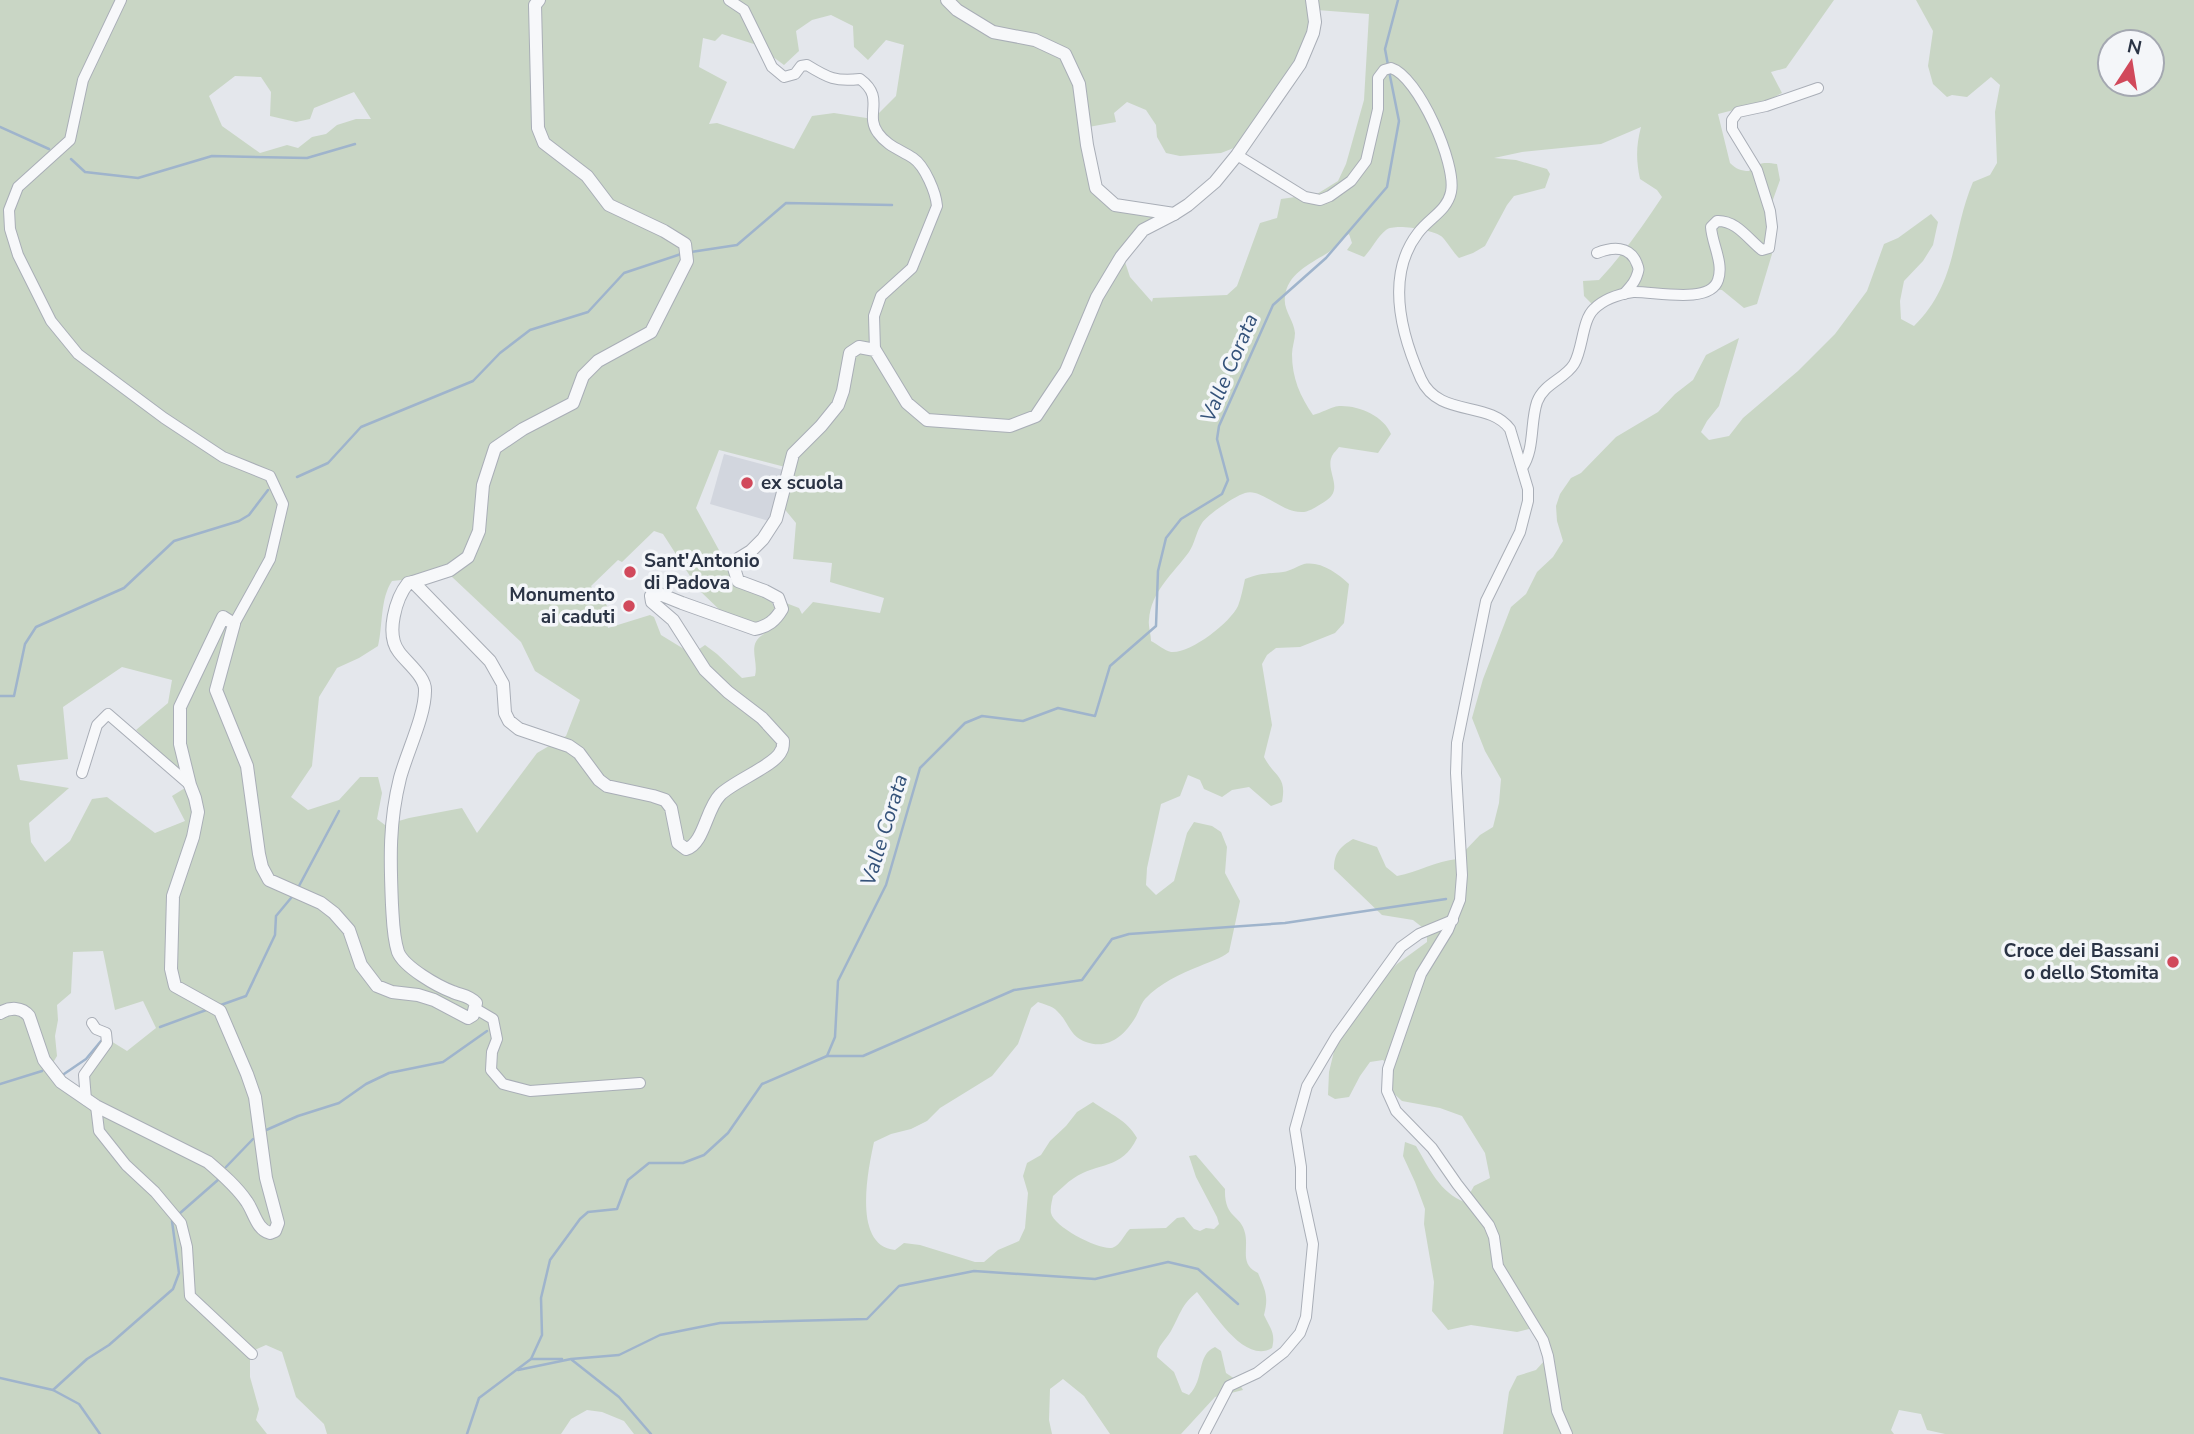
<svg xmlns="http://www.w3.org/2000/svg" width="2194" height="1434" viewBox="0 0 2194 1434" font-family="'Nunito Sans',sans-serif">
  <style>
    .built { fill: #d2d6de }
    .green { fill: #c9d6c5; fill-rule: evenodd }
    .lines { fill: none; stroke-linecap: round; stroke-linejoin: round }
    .stream { stroke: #9fb4cc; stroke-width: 2.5 }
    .minor-casing { stroke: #a9aeb7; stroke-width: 12 }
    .tertiary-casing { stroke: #a9aeb7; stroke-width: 14 }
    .minor { stroke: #f7f8fa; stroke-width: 10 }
    .tertiary { stroke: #f7f8fa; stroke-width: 12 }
    .poi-dot { fill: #d1495b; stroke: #f4f6f9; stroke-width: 2.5 }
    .labels { text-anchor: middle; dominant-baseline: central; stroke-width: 7; stroke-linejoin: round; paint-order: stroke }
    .poi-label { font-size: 19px; font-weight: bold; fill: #2b3445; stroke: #f4f6f9; text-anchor: start }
    .water-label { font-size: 21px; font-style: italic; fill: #34527a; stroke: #f4f6f9 }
  </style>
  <rect width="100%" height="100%" fill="#e4e7ec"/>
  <polygon class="built" points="724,454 783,470 769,521 710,504"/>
  <g class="green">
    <path d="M0,0H1834L1786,68L1771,72L1782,93L1765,102L1718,114L1730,163C1736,169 1741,171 1749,171C1757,162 1765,162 1777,164L1780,180L1766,219L1772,254L1757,304L1744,308L1722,290L1703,288L1662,297L1631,294L1595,307L1584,296L1583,281L1599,280C1623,254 1643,226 1662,197L1657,190L1640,179C1636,160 1636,146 1641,127L1601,144L1522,152L1494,158L1516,160L1547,169L1550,174L1545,188L1514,196L1507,205L1485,246L1473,253L1459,258C1453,252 1445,239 1441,236C1432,230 1395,223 1386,230C1377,237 1372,249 1364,257L1347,250L1352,243L1349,234C1337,240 1337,246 1329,252C1312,263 1287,273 1285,297C1283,310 1294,320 1295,333C1295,340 1292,347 1292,354C1292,378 1300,396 1313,415C1321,413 1331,407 1339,406C1358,405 1384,416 1391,434L1378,453L1339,447C1337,450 1334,452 1332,456C1325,471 1344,488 1327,500C1321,504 1311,511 1304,512C1282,514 1261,487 1245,493C1235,496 1207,515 1202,523C1196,532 1195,543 1189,552C1173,574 1151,591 1149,620C1148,626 1151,634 1151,641C1157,644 1165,651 1171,652C1190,654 1230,623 1238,606C1241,598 1243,588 1245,579C1261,573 1266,574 1283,572C1291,571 1297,566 1304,564C1321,561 1337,573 1349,584L1344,623L1335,633L1300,647L1276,648L1267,655L1262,664L1272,725L1264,757C1275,778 1287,775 1282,802L1271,806L1249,787L1232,790L1222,797L1204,789L1200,780L1188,775L1180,796L1161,804L1147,868L1146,885L1156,895L1174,881L1187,833L1194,822L1212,826L1221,832L1227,847L1225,873L1240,901L1229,952C1220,959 1211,961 1200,966C1180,974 1160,983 1145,999C1140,1005 1139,1012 1135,1018C1124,1036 1108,1050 1086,1042C1069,1036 1069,1022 1057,1011C1053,1006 1043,1004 1038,1002L1031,1008L1018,1044L992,1076L940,1108L927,1121L911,1129L891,1134L874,1142C868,1170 852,1246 895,1250L904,1243L920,1245L975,1262H984L998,1250L1019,1241L1025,1228L1028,1193L1023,1176L1027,1163L1041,1155L1050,1141L1066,1126L1077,1112L1093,1102C1110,1114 1127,1120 1137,1138C1122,1170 1098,1162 1074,1178C1066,1183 1060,1190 1053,1196C1052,1201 1050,1208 1051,1213C1054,1227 1097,1249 1111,1248C1120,1247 1124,1234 1130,1229L1166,1228L1177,1218L1184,1217L1194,1229L1200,1231L1206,1228L1214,1229L1219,1224L1217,1217L1196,1177L1189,1156L1196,1155L1225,1189C1224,1219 1241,1214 1245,1233C1249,1249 1239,1264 1258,1273C1265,1290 1269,1296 1264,1315C1270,1328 1276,1333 1272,1348C1244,1365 1212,1310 1197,1292C1181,1305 1180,1315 1171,1331C1165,1341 1157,1346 1157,1357L1174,1372L1182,1392L1189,1395C1205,1379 1196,1355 1215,1347L1221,1351L1226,1373L1238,1381L1243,1390L1215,1397L1181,1434H1110L1084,1396L1063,1379L1050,1389L1049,1420L1052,1434H634L624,1421L602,1412L587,1410L571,1419L561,1434H327L324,1424L296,1397L282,1352L266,1345L250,1352V1377L259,1409L256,1420L267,1434H0ZM1317,10L1369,14L1364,100L1346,164L1338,181L1317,194L1281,199L1277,218L1260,223L1237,286L1227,295L1153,298L1152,302L1130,277L1121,250L1135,240L1154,217L1092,187L1083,128L1116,122L1114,113L1127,102L1146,110L1156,125L1157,137L1166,153L1180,156L1221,153L1239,146L1301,60ZM831,15L853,26L854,47L868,60L886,40L904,45L896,96L873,119L834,113L812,116L794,149L717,123L709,124L727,82L699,67L703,38L715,41L722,34L757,45L784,65L799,51L796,31L812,20ZM235,76L261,77L271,92L270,116L296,122L310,119L314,108L354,92L371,119H356L337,125L326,134L312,137L298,148L287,145L260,153L222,126L209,96ZM719,450L789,468L777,500L796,523L793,559L832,563L830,582L884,598L880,613L813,602L802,614L799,608L786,603L776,612L770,598L736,586L720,552L696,508ZM654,531L663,534L699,590L726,616L764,634C746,644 759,660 755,676L742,678L717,654L705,645L692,654L661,635L654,617L650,615L608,628C613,600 603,606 591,586L618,560L622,562ZM450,575L521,642L535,671L580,700L566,736L537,753L477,833L462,808L409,818L385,825L377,819L382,793L378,777H360L339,800L308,810L291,797L312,766L319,697L337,668L359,658L378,646C383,625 380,599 392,581ZM122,667L172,680L168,703L136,730L180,771L185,788L172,796L185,821L155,833L107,797L92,799L70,841L45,862L31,842L29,823L69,788L20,780L17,765L68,759L63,707ZM103,951L115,1010L143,1001L156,1028L127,1051L106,1038L80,1096L48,1071L57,1056L55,1036L58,1020L57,1005L71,993L73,952Z"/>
    <path d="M1916,0H2194V1434H1945L1927,1430L1921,1414L1899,1410L1891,1430L1894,1434H1503L1509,1392L1517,1376L1536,1370L1545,1360L1546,1334L1533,1328L1517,1332L1471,1325L1448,1330L1432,1311L1434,1282L1424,1224L1425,1209L1415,1182L1403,1156L1405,1142L1416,1146C1429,1168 1440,1193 1465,1202L1474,1186L1490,1178L1485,1153L1462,1116L1440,1108L1402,1101L1390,1090L1386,1063L1383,1060L1370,1062L1360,1076L1349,1097L1335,1099L1328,1095L1329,1072L1336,1043L1379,981L1397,964L1427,942V931L1413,920L1382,915L1334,869C1334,853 1340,847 1353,839L1377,847L1386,867L1397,876C1418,872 1436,861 1457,859L1480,835L1493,827L1499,803L1501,779L1485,751L1472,718L1483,679L1511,607L1526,594L1537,572L1553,557L1563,541L1557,521L1556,506L1560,494L1571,478L1581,473L1616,437L1658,412L1675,394L1693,380L1706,355L1739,338L1719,406L1707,421L1701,432L1709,440L1729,436L1743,418L1798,371L1835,334L1867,291L1884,244L1898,238L1931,214L1938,222L1933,245L1923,261L1904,281L1900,301L1901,319L1914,326C1958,283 1951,234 1973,182L1990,175L1997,163L1995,112L2000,85L1991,77L1967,97L1952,95L1947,97L1933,84L1928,66L1933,31ZM2110,42H2152V84H2110Z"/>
  </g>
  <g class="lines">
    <g class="stream">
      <polyline points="1388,65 1385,49 1398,0"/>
      <polyline points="0,127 49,149"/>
      <polyline points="71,159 85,172 138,178 212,156 307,158 355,144"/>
      <polyline points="691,252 737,245 786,203 892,205"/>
      <polyline points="297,477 328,463 361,427 473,381 500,353 530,330 588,312 624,273 681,254"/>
      <polyline points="0,696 14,696 25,644 36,627 124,588 174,541 239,521 249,515 268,490"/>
      <polyline points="299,886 339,811"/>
      <polyline points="218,1006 246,996 275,935 276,916 291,898"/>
      <polyline points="160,1027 209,1009"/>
      <polyline points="827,1056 863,1056 1014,990 1082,980 1112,939 1129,934 1285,923 1446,899"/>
      <polyline points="64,1074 86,1059 101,1041"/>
      <polyline points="0,1084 42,1071"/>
      <polyline points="264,1131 298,1116 339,1103 366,1084 389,1073 443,1062 487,1031"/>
      <polyline points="226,1167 253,1139"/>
      <polyline points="179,1214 219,1179"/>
      <polyline points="531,1359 562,1359"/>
      <polyline points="572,1360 619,1397 651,1434"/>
      <polyline points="518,1370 571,1359 619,1355 660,1335 720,1323 867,1319 899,1286 974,1271 1095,1279 1168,1262 1198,1269 1238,1304"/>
      <polyline points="0,1378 53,1390 79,1404 100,1434"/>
      <polyline points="53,1390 87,1359 109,1345 173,1289 179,1273 172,1221 174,1218"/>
      <polyline points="467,1434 479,1398 531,1359 542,1335 541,1298 550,1260 580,1219 588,1212 617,1209 628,1180 649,1163 683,1163 704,1155 728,1133 762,1084 827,1056 835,1037 838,981 886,885 920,768 965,723 982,716 1023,721 1058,708 1095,716 1110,666 1156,626 1158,571 1166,538 1181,519 1222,494 1228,480 1217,439 1219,426 1273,305 1326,258 1387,187 1399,121 1389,71"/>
    </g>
    <g class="minor-casing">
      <g id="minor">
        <polyline points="121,0 83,80 70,140 18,187 9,210 10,229 18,255 51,321 78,354 164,418 223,457 270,476 283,504 270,559 234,624"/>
        <path d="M729,0L744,10L772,67L784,77L795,74L801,66L807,65C828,78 836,82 860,79C886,98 864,114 878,133C887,146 901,150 913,158C925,166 936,193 937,206L912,268L881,296L874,316L875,350"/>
        <path d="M1237,155L1305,197L1320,200L1330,196L1351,181L1366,161L1378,109V78L1384,70L1391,68C1418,76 1457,164 1451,192C1447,211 1429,218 1418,233C1385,276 1401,334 1421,379C1439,418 1489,400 1510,429L1528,489V501L1520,532L1486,601L1457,743L1456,773L1462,875L1460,900L1448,930L1421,974L1388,1069L1387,1091L1396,1111L1432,1148L1457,1184L1489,1225L1494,1237L1498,1266L1543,1340L1548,1356L1557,1411L1567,1434"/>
        <path d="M1597,253C1612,247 1630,245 1637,264C1639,269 1639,269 1637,275C1635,283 1629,288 1624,294"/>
        <path d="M1522,468C1535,449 1530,423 1537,402C1544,383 1565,379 1574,364C1583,349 1582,320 1594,309C1604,299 1620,294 1633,292C1653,291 1710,305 1718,280C1724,263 1712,244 1711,227L1717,221C1736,220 1748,239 1762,250L1769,248L1772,227L1770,211L1757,170L1732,129V120L1738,112L1766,106L1818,88"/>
        <polyline points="82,773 97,725 108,714 190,785"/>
        <polyline points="476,1009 493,1019 497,1039 492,1052 491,1070 503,1084 530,1091 640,1083"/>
        <polyline points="86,1100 84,1075 107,1043 106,1033 96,1029 92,1023"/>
        <polyline points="96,1106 99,1131 126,1165 155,1192 181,1223 187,1247 190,1296 252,1354"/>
        <polyline points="1204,1434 1229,1386 1257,1373 1284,1352 1300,1333 1306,1317 1313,1244 1301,1188 1301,1167 1295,1129 1307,1086 1336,1037 1401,947 1419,934 1453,920"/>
      </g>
    </g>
    <g class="tertiary-casing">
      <g id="tertiary">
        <polyline points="947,0 957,10 993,32 1035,40 1065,54 1079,84 1087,145 1096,188 1115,205 1174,214 1188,205 1215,182 1237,155 1300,64 1313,33 1315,22 1312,0"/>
        <polyline points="413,582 450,570 468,557 479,531 483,485 495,448 523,429 573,403 583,376 598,361 651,332 687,261 685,244 664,231 609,205 587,176 544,143 538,128 535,5 539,0"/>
        <path d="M0,1013C10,1007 22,1007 29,1016L44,1060L61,1082L96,1106L208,1162C222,1174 237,1187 247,1202C254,1212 257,1230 270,1233L275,1231L278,1223L266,1178L255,1097L247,1074L220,1011L175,986L171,969L173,896L193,837L198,812L195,798L190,785L180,744V707L223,617L234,624L216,690L247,766L259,854L262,867L269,880L321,903L334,913L349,930L361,965L377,986L392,992L418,995L434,1000L468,1018L473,1015L476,1003C468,995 462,996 453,992C437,986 404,967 398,952C393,937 393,920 392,905C390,859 389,822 400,778C407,752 425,716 425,691C426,677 407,663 399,652C385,634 396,598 408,583L413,582L421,590L490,661L503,684L505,713L509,721L519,729L569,746L579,753L599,780L607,786L653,796L665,800L671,808L678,843L686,849C704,844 706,809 720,795C732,782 776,765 781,751C783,749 783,743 783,741L762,718L728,692L705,670L673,620L652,602L651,596L657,593L682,603L755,629C768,626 775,621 782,609L778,598L765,591L738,581L734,568L738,559L751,551L763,539L776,519L793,454L821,426L838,405L843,391L850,353L859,347L875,350L907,403L927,420L1010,426L1036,416L1066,371L1097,297L1121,257L1143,230L1174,214"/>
      </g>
    </g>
    <use href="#minor" class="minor"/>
    <use href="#tertiary" class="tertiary"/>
  </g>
  <g class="poi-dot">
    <circle cx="747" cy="483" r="7"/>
    <circle cx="630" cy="572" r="7"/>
    <circle cx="629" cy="606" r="7"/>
    <circle cx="2173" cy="962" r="7"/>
  </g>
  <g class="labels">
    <g class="poi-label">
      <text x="761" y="483">ex scuola</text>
      <text x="644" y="561">Sant'Antonio<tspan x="644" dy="22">di Padova</tspan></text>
      <text x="615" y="595" text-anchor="end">Monumento<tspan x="615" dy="22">ai caduti</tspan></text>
      <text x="2159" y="951" text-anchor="end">Croce dei Bassani<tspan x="2159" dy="22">o dello Stomita</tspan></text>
    </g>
    <g class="water-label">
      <text transform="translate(1229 368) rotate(-67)">Valle Corata</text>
      <text transform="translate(884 830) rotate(-73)">Valle Corata</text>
    </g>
  </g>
  <g transform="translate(2131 63) rotate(12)"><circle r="33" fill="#f4f6f9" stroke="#a4a8b1" stroke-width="2"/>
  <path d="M0-5L12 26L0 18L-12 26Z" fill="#d1495b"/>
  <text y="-10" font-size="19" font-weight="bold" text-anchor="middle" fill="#2b3445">N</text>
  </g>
</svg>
